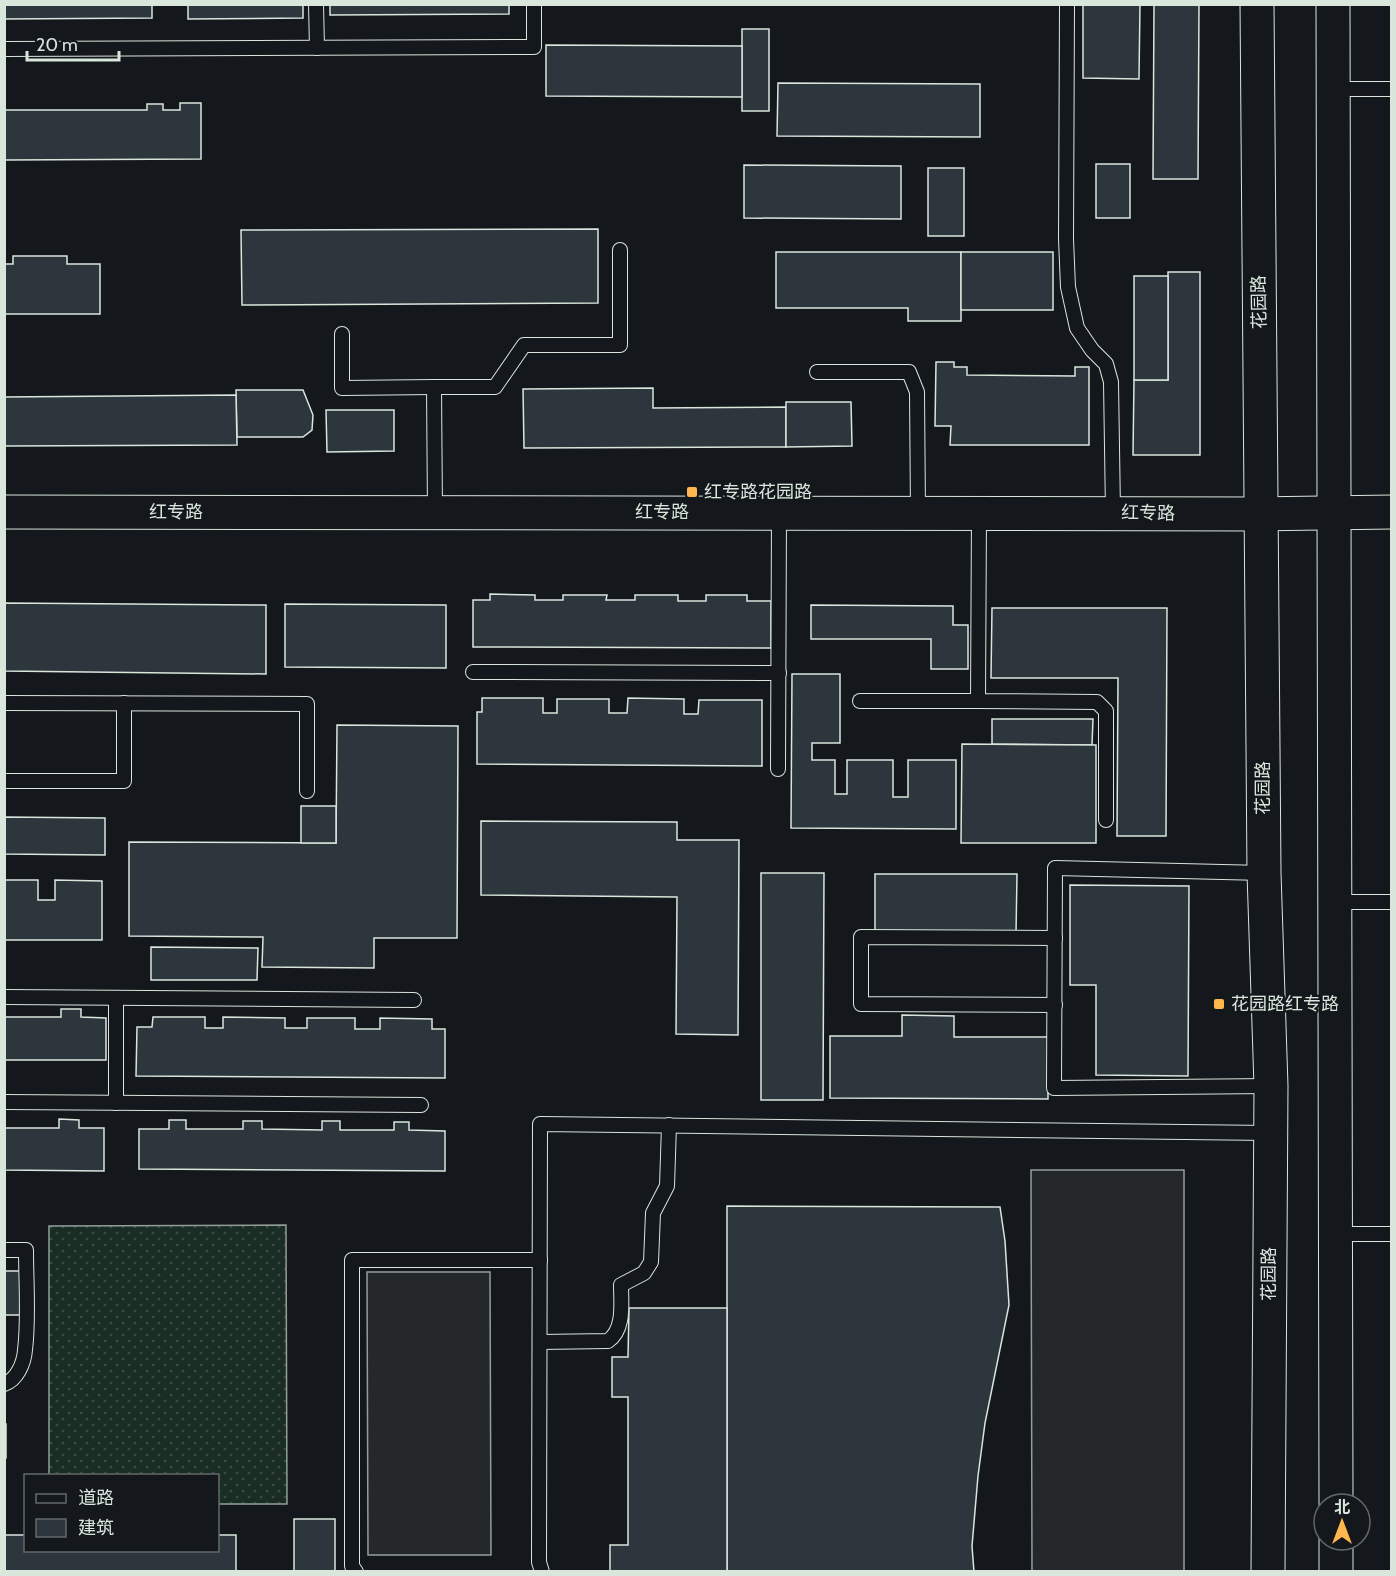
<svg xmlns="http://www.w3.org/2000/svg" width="1396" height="1576" viewBox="0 0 1396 1576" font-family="Cabin,'Noto Sans SC',sans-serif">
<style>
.grass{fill:url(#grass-dots);stroke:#939e99;stroke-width:1.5}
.parking{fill:#24282b;stroke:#939e99;stroke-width:1.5}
.building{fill:#2c363c;stroke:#d8e6dc;stroke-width:1.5}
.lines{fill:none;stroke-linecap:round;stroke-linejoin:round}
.service-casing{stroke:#d8e6dc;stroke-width:16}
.tertiary-casing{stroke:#d8e6dc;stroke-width:35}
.primary-casing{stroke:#d8e6dc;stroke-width:35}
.service{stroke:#14181c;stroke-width:14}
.tertiary{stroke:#14181c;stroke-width:33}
.primary{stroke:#14181c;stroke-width:33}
.poi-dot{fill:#ffb74d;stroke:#14181c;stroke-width:2}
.labels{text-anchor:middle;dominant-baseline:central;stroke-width:4.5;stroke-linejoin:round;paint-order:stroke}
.street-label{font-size:18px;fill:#d8e6dc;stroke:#14181c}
.poi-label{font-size:18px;fill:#d8e6dc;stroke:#14181c;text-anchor:start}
</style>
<defs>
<pattern id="grass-dots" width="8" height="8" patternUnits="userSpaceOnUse" patternTransform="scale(1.5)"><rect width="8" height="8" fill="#1a2d24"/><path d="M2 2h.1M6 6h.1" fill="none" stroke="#3b4b43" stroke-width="1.8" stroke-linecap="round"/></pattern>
</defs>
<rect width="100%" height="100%" fill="#14181c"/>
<path class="grass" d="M 286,1225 L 287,1504 L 218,1504 L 218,1476 L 49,1475 L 49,1226 Z"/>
<g class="parking">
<path d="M 1031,1170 L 1184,1170 L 1184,1571 L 1032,1571 Z"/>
<path d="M 367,1272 L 490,1272 L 491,1555 L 368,1555 Z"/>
</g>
<g class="building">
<path d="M 4,4 L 152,4 L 152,18 L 4,19 Z"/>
<path d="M 188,4 L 303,4 L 303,18 L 188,19 Z"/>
<path d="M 330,4 L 509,4 L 509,14 L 330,15 Z"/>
<path d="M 1083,4 L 1140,4 L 1139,79 L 1083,78 Z"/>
<path d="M 1154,4 L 1199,4 L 1198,179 L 1153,179 Z"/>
<rect x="742" y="29" width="27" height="82"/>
<path d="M 546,45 L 742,46 L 742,97 L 546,96 Z"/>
<path d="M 778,83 L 980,84 L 980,137 L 777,136 Z"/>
<path d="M 180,103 L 201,103 L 201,159 L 4,160 L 4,110 L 147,110 L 147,104 L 163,104 L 163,110 L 180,110 Z"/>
<rect x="1096" y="164" width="34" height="54"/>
<path d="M 744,165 L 901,166 L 901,219 L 744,218 Z"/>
<rect x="928" y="168" width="36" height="68"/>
<path d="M 598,229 L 598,303 L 242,305 L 241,230 Z"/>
<path d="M 776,252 L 961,252 L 961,321 L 908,321 L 908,308 L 776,308 Z"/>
<rect x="961" y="252" width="92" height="58"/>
<path d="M 13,256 L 67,256 L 67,264 L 100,264 L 100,314 L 4,314 L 4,264 L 13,264 Z"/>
<path d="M 1168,272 L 1200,272 L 1200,455 L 1133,455 L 1134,380 L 1168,380 Z"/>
<rect x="1134" y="276" width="34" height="104"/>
<path d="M 936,362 L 954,362 L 954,367 L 967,367 L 967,375 L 1075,376 L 1075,367 L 1089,367 L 1089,445 L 950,445 L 951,426 L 935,426 Z"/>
<path d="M 653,388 L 653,408 L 786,407 L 786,447 L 524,448 L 523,389 Z"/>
<path d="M 236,390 L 303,390 L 313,415 L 312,430 L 303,437 L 237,437 Z"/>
<path d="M 236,395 L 237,445 L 4,446 L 4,397 Z"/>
<path d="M 786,402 L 851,402 L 852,446 L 786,447 Z"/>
<path d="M 326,410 L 394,410 L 394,451 L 327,452 Z"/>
<path d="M 490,594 L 535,595 L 535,600 L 563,600 L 563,595 L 607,595 L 606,600 L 635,600 L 635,595 L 678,595 L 678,601 L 706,601 L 706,595 L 747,595 L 747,601 L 771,601 L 771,648 L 473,647 L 473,600 L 490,600 Z"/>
<path d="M 4,603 L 266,605 L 266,674 L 4,671 Z"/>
<path d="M 285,604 L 446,605 L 446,668 L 285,667 Z"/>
<path d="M 811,605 L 953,606 L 953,625 L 968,625 L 968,669 L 931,669 L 931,639 L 811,639 Z"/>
<path d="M 992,608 L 1167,608 L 1166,836 L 1117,836 L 1118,678 L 991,678 Z"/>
<path d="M 792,674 L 840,674 L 840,743 L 812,743 L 812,760 L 835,760 L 835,794 L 847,794 L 847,760 L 893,760 L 893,797 L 908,797 L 908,760 L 956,760 L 956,829 L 791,828 Z"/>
<path d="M 482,698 L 543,698 L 543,713 L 557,713 L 557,699 L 609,699 L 609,713 L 627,713 L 628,698 L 684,699 L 684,714 L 698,714 L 699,700 L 762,700 L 762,766 L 477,764 L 477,712 L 482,712 Z"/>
<path d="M 992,719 L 1093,719 L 1092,745 L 992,744 Z"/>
<path d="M 337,725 L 458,726 L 457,938 L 374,938 L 374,968 L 262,967 L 263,937 L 129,936 L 129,842 L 336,843 Z"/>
<path d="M 962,744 L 1096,745 L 1096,843 L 961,843 Z"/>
<rect x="301" y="806" width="35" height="37"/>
<path d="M 4,817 L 105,818 L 105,855 L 4,854 Z"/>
<path d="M 481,821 L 677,822 L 677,840 L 739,840 L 738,1035 L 676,1034 L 677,897 L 481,895 Z"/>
<path d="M 761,873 L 824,873 L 823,1100 L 761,1100 Z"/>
<path d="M 875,874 L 1017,874 L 1016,934 L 875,934 Z"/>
<path d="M 4,880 L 38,880 L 38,900 L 55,900 L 55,880 L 102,881 L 102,940 L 4,940 Z"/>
<path d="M 1070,885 L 1189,886 L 1188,1076 L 1096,1075 L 1096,985 L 1070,985 Z"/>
<path d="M 151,947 L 258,948 L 257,980 L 151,980 Z"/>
<path d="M 61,1009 L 81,1009 L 81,1017 L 106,1018 L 106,1060 L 4,1060 L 4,1017 L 61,1017 Z"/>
<path d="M 902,1015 L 954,1016 L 954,1037 L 1048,1037 L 1048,1099 L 830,1098 L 830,1036 L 902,1036 Z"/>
<path d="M 153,1017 L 205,1017 L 205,1028 L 223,1028 L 223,1017 L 285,1018 L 285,1028 L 307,1028 L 307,1018 L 355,1018 L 355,1029 L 380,1029 L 380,1018 L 432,1019 L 432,1029 L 445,1029 L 445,1078 L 136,1076 L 137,1027 L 152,1027 Z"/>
<path d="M 59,1119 L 79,1120 L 79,1128 L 104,1128 L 104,1171 L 4,1170 L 4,1128 L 59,1128 Z"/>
<path d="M 169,1120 L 186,1120 L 186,1129 L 243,1129 L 243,1121 L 262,1121 L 262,1129 L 322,1130 L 322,1121 L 340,1121 L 340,1130 L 394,1130 L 394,1122 L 409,1122 L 409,1130 L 445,1131 L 445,1171 L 139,1169 L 139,1129 L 169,1129 Z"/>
<path d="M 727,1206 L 1000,1207 L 1005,1241 L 1009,1305 L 985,1423 L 978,1476 L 972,1546 L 974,1572 L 727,1572 Z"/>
<rect x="4" y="1271" width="16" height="44"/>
<path d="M 629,1308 L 727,1308 L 727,1572 L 610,1572 L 610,1545 L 628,1545 L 628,1397 L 612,1397 L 612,1357 L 628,1357 Z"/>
<rect x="4" y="1424" width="2" height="34"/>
<rect x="294" y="1519" width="41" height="53"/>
<path d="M 4,1535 L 26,1535 L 26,1550 L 218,1550 L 218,1535 L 236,1535 L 236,1572 L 4,1572 Z"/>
</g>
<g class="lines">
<defs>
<g id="service">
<path d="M 316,4 L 317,48"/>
<path d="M 1067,4 L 1066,239 L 1068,287 L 1077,328 L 1092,350 L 1106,364 L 1111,382 L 1113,512"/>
<path d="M 4,49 L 534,47 L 534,4"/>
<path d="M 1333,89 L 1392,89"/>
<path d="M 342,334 L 342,388 L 434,387"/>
<path d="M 817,372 L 909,372 L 917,392 L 918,512"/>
<path d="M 435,512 L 434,387 L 495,387 L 524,345 L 620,345 L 620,250"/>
<path d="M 979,512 L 978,701 L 1097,702 L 1106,711 L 1106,820"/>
<path d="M 473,672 L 779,673"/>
<path d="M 860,701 L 978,701"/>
<path d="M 4,703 L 307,704 L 307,791"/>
<path d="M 778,769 L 779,512"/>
<path d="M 4,781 L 124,781 L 124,703"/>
<path d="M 1264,873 L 1055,868 L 1054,1088 L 1271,1086"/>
<path d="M 1335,902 L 1392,902"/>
<path d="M 1055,938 L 861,937 L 861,1004 L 1055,1005"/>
<path d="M 4,997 L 414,1000"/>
<path d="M 4,1102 L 421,1105"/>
<path d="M 116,1103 L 116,998"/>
<path d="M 1336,1234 L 1392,1234"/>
<path d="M 4,1250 L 26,1250 C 26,1283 29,1317 25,1350 C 24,1363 17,1380 4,1384"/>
<path d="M 540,1342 L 608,1341 C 625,1329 621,1303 621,1285 L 644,1273 L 651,1262 L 653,1213 L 667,1186 L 669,1125"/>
<path d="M 356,1572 L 352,1566 L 352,1260 L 540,1260"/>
<path d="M 542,1572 L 539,1562 L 540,1124 L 1269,1133"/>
</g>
<path id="tertiary" d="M 4,512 L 1261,514 L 1392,512"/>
<g id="primary">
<path d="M 1257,4 L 1264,873 L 1271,1086 L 1268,1572"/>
<path d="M 1333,4 L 1336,1504"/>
<path d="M 1336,1540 L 1336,1572"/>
</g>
</defs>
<use href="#service" class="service-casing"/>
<use href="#tertiary" class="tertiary-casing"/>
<use href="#primary" class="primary-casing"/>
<use href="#service" class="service"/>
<use href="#tertiary" class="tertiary"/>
<use href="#primary" class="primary"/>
</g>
<g class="poi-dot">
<rect x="686" y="486" width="12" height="12" rx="3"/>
<rect x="1213" y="998" width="12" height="12" rx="3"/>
</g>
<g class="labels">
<g class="street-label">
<text transform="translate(1259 302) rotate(-91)">花园路</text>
<text x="176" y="512">红专路</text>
<text x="662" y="512">红专路</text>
<text transform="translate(1148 513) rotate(1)">红专路</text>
<text transform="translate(1263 788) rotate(-90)">花园路</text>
<text transform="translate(1269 1274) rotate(-90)">花园路</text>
</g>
<g class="poi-label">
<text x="704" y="492">红专路花园路</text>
<text x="1231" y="1004">花园路红专路</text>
</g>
</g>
<rect width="1396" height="1576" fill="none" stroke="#d8e6dc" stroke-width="12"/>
<rect x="24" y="1474" width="195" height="78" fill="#14181c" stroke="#626a69" stroke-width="1.5"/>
<rect x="36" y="1494" width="30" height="9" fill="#14181c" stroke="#626a69" stroke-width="1.5"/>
<text x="78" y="1504" font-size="18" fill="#d8e6dc">道路</text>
<rect x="36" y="1519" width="30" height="18" fill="#2c363c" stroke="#626a69" stroke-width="1.5"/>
<text x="78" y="1534" font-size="18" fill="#d8e6dc">建筑</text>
<g transform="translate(1342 1522)"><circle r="28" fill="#14181c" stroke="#626a69" stroke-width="1.5"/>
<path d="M0-4.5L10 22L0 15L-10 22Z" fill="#ffb74d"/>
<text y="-9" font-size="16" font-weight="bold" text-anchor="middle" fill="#d8e6dc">北</text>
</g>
<path d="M27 51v9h92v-9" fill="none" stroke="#d8e6dc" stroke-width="3"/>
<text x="36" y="51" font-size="18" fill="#d8e6dc" stroke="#14181c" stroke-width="4.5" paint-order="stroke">20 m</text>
</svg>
